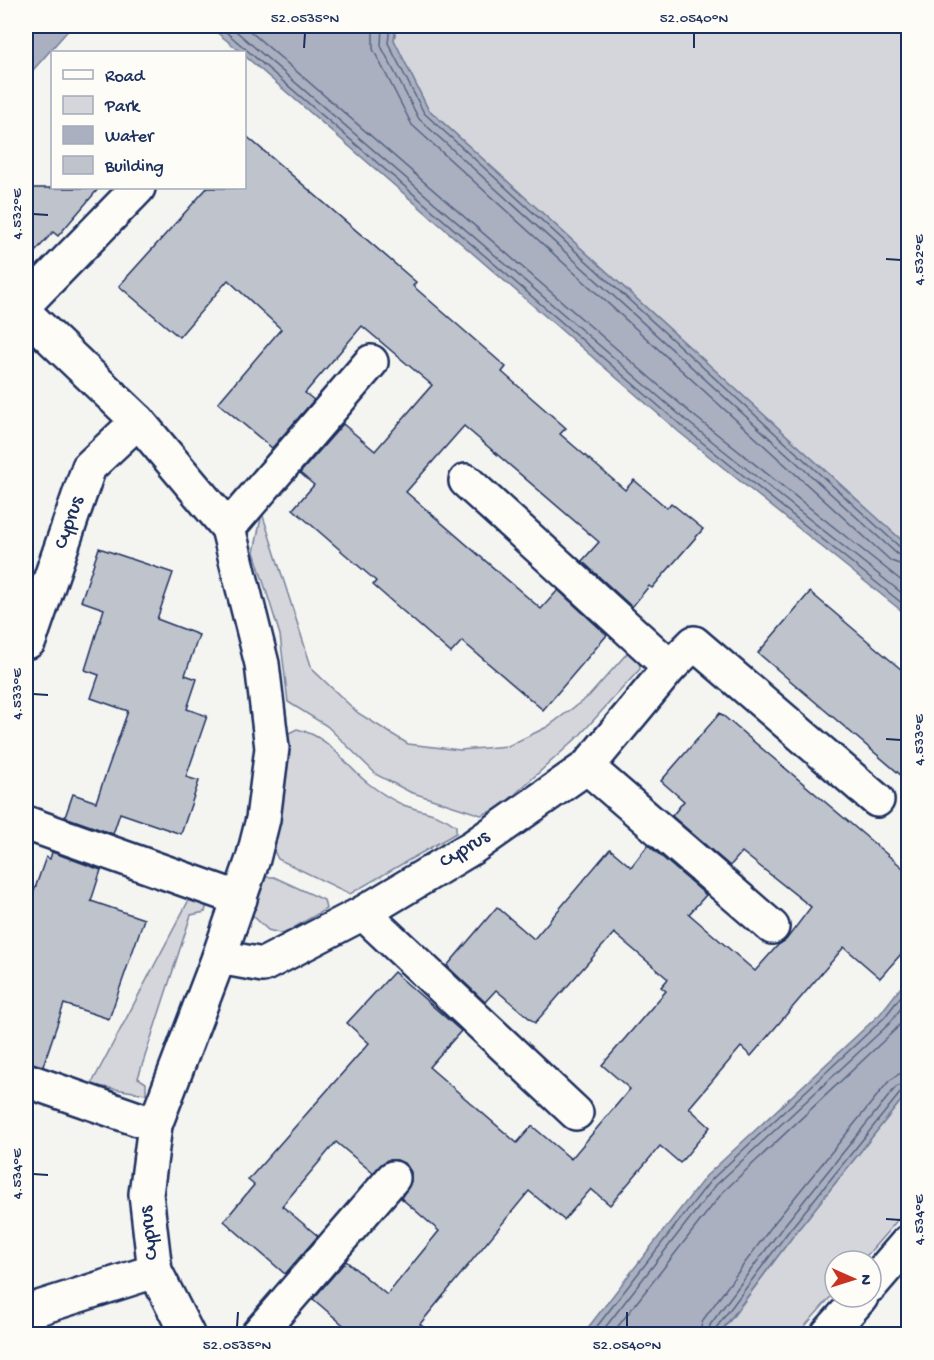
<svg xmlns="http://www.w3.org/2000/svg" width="934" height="1360" viewBox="0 0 934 1360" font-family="'Gochi Hand',sans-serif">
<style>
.green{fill:#d4d6db;stroke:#78829c;stroke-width:1.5}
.water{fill:#aab0bf;stroke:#717c98;stroke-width:1.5}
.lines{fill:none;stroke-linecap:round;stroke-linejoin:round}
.shore{stroke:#546385;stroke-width:1.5}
.building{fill:#bfc3cc;stroke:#1b2f5e;stroke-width:1.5}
.minor-casing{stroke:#1b2f5e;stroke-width:38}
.minor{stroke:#fdfcf7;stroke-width:33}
.ticks{fill:none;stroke:#1b2f5e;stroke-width:2}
.labels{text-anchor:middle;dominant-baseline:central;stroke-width:4.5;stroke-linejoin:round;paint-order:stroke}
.street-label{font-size:20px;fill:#1b2f5e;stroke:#fdfcf7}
.neatline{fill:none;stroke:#1b2f5e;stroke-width:2}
.ticks-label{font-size:15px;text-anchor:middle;fill:#1b2f5e}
</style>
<rect width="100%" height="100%" fill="#f4f4f1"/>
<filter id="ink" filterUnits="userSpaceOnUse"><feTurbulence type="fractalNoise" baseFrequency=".0167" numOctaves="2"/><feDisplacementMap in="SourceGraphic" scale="12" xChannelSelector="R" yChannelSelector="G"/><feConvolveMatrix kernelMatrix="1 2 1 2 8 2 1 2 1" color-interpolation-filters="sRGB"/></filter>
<g filter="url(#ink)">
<g class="green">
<path d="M 396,26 L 908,26 L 908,546 L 428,109 L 394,40 Z"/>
<path d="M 262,513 L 312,669 L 358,713 L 408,744 L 460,750 L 508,746 L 547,727 L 589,696 L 629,651 L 639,659 L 640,669 L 580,735 L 500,808 L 481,815 L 410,792 L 377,775 L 327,726 L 288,702 L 280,635 L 254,552 Z"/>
<path d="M 297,729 C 333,738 342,763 369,784 C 378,791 391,799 401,804 C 420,812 439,812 456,826 L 456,833 L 350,894 L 278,859 L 273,849 L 288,766 L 287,734 Z"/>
<path d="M 262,877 L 274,877 L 324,900 L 326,909 L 283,934 L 268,930 L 251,914 Z"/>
<path d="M 190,898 L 207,904 L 205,912 L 191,915 L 138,1078 L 146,1083 L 146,1094 L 91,1085 Z"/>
<path d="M 908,1092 L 908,1208 L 862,1261 L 835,1261 L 835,1292 L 798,1334 L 720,1334 L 793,1236 Z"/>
</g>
<g class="water">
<path d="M 26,26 L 72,26 L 26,78 Z"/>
<path d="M 209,26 L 396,26 L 394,40 L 428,109 L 908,546 L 908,616 L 679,432 L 245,56 L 244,52 L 241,52 Z"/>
<path d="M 908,978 L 908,1092 L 793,1236 L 719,1334 L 583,1334 L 706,1176 L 880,1014 Z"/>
</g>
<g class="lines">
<g class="shore">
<path d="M 219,26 L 683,427 L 908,608"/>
<path d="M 230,26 L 688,422 L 908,598"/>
<path d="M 244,26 L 693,415 L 908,586"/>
<path d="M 373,26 L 373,49 L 412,125 L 891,561 L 908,567"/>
<path d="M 382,26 L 381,46 L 419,119 L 897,554 L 908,558"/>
<path d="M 390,26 L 388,43 L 424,113 L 902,549 L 908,550"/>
<path d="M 591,1334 L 711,1180 L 884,1018 L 908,987"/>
<path d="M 600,1334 L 716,1185 L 889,1024 L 908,999"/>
<path d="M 612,1334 L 723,1192 L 895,1030 L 908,1014"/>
<path d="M 699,1334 L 703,1320 L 775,1222 L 889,1081 L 899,1074 L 908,1073"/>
<path d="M 708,1334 L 710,1325 L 782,1228 L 896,1087 L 908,1082"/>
<path d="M 715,1334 L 716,1328 L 788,1232 L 901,1092 L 908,1089"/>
</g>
</g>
<g class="building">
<path d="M 244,134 L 416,282 L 413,286 L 506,367 L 502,372 L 566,428 L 560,434 L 625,490 L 634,480 L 667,508 L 671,503 L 703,529 L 652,588 L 649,586 L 632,607 L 582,561 L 599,542 L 464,426 L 406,492 L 541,609 L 558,590 L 607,635 L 543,710 L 462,641 L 451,653 L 373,585 L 376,581 L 293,509 L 314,485 L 300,473 L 343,424 L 375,451 L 432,385 L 362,326 L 305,393 L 314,400 L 272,448 L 218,403 L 281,329 L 228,280 L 179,337 L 119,286 L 207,188 L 244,188 Z"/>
<path d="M 26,188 L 99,188 L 58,236 L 53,232 L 26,262 Z"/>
<path d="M 99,548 L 173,573 L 157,619 L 199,635 L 185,675 L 197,679 L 187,709 L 207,716 L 186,777 L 199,781 L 181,834 L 120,813 L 113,834 L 65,817 L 73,794 L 96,802 L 128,711 L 91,698 L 99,675 L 85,670 L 104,609 L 81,601 Z"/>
<path d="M 810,592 L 909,676 L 909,782 L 758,653 Z"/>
<path d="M 720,713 L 909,873 L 909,945 L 880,978 L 844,947 L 751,1056 L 741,1047 L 689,1108 L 710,1127 L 680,1163 L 660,1146 L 610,1205 L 591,1189 L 564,1220 L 529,1191 L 420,1324 L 432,1335 L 355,1335 L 313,1299 L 346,1261 L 387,1295 L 439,1231 L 401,1198 L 411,1181 L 411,1172 L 406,1164 L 397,1160 L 387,1160 L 373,1173 L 336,1142 L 282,1206 L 318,1236 L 285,1274 L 224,1221 L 254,1185 L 248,1180 L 369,1043 L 347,1023 L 394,972 L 461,1031 L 429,1067 L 517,1143 L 532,1126 L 571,1159 L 630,1089 L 602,1065 L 666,991 L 661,987 L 668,979 L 614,933 L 535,1023 L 496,990 L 485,1002 L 447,966 L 497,907 L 534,939 L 610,849 L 631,867 L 648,845 L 706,895 L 689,914 L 755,971 L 778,945 L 786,940 L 811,907 L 742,852 L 730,866 L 672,816 L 684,801 L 661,781 Z"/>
<path d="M 52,852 L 101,870 L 91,901 L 144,919 L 109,1019 L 64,1004 L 43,1066 L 26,1062 L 26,914 L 46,857 L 50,859 Z"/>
</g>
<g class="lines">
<defs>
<g id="minor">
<path d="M 26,303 L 138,188"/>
<path d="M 26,314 L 138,421 L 228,528 L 262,664 L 272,748 L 263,819 L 253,859 L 219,957"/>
<path d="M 466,481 L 670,667"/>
<path d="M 228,528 L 371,362"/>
<path d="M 29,641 L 89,467 L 138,421"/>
<path d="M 587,767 L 772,927"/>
<path d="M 26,823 L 240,899"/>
<path d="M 363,913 L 576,1113"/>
<path d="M 26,1080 L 155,1125"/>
<path d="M 871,1285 L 908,1242"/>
<path d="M 26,1312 L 155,1271"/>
<path d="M 187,1334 L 155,1271 L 146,1194 L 155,1125 L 219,957 L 263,965 L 363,913 L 473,847 L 587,767 L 670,667 L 694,643 L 877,800"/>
<path d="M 258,1334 L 393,1178"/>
<path d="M 828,1334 L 861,1297"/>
</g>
</defs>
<use href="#minor" class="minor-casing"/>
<use href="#minor" class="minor"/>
</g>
</g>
<path class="ticks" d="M 304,48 L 305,33M 694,48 L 694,33M 33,214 L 48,215M 886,259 L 901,260M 33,694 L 48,695M 886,739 L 901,740M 33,1174 L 48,1175M 886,1219 L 901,1220M 237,1327 L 238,1312M 627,1327 L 627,1312"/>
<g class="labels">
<g class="street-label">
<text transform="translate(70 523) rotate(-71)">Cyprus</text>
<text transform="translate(465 850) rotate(-32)">Cyprus</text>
<text transform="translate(150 1233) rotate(-97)">Cyprus</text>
</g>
</g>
<rect width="934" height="1360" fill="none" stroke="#fdfcf7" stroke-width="66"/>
<rect x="51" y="51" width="195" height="138" fill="#fdfcf7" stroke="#a3aaba" stroke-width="1.5"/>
<rect x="63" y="70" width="30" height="9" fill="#fdfcf7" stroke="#a3aaba" stroke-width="1.5"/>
<text x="105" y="81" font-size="18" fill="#1b2f5e">Road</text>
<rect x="63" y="96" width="30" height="18" fill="#d4d6db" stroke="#a3aaba" stroke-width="1.5"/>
<text x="105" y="111" font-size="18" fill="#1b2f5e">Park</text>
<rect x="63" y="126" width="30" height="18" fill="#aab0bf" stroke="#a3aaba" stroke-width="1.5"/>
<text x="105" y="141" font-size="18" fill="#1b2f5e">Water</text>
<rect x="63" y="156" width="30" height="18" fill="#bfc3cc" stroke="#a3aaba" stroke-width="1.5"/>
<text x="105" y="171" font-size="18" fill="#1b2f5e">Building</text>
<g transform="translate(853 1279) rotate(93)"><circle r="28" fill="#fdfcf7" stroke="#a3aaba" stroke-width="1.5"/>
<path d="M0-4.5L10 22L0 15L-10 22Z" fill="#c8321e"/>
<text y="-9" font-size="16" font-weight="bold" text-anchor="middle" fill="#1b2f5e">N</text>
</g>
<rect x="33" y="33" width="868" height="1294" class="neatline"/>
<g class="ticks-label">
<text x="305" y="22">52.0535°N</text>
<text x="694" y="22">52.0540°N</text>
<text transform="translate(16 214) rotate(-90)" y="5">4.532°E</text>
<text transform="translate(918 260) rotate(-90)" y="5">4.532°E</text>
<text transform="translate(16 694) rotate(-90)" y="5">4.533°E</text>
<text transform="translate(918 740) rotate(-90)" y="5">4.533°E</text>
<text transform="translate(16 1174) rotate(-90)" y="5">4.534°E</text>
<text transform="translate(918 1220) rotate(-90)" y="5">4.534°E</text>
<text x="237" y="1349">52.0535°N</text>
<text x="627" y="1349">52.0540°N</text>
</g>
</svg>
